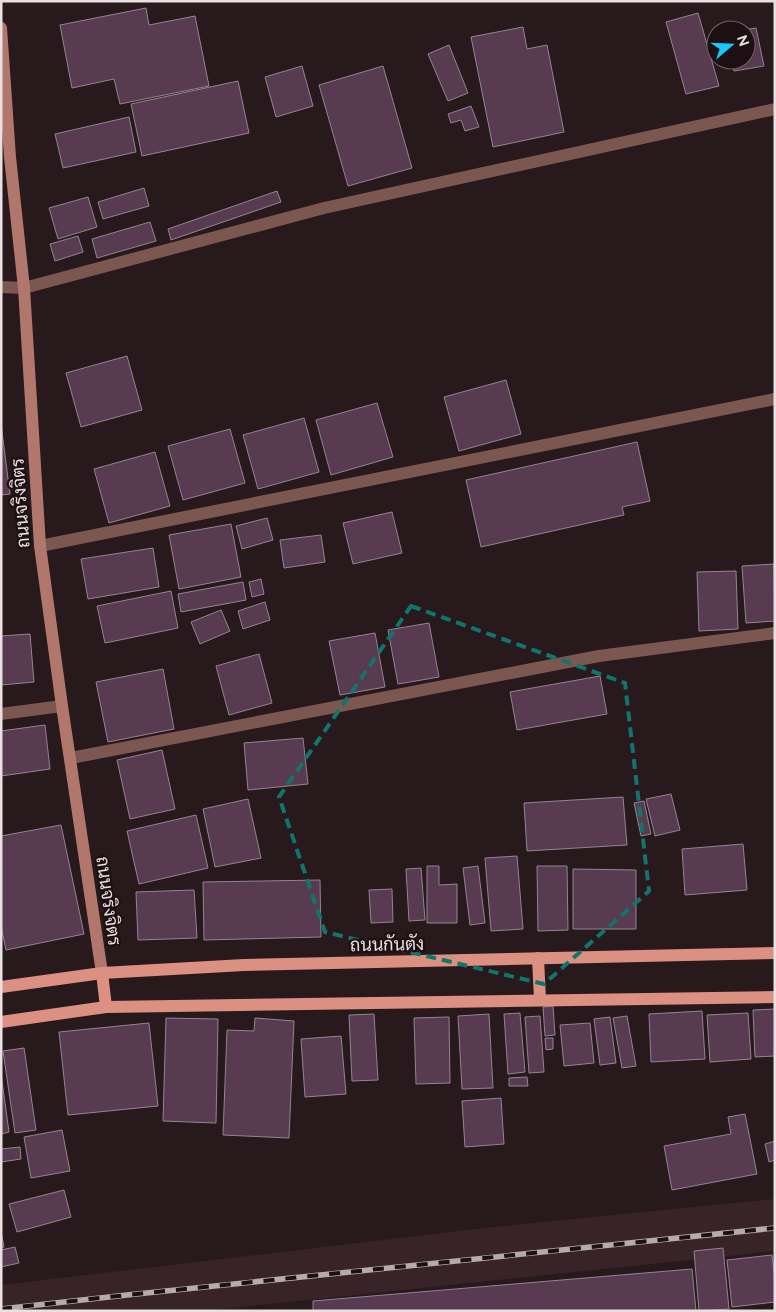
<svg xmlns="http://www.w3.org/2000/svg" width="776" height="1312" viewBox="0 0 776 1312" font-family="Raleway,Sarabun,sans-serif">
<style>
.built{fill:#372328}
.building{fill:#583b51;stroke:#938590}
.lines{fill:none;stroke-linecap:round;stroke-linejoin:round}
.lane{stroke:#7c5750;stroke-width:12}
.street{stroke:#7c5750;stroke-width:12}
.secondary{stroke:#b2776c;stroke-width:12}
.primary{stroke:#dc9082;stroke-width:12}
.rail-casing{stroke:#b5aaac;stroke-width:5.5}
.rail{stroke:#1d1013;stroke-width:4;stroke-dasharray:11;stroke-linecap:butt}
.marked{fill:none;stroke:#0f766e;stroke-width:4;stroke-dasharray:10 6;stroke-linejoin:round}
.labels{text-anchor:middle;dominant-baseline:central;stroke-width:4.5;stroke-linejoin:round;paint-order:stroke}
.street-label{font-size:18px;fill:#eae0e2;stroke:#1d1013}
</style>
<rect width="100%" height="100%" fill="#27191c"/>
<path class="built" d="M 775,1199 L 775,1251 L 204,1311 L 1,1311 L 1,1285 L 484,1228 Z"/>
<g class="building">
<path d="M 146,8 L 149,25 L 195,16 L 209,86 L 120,104 L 114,79 L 72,88 L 60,25 Z"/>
<path d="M 698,13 L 719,86 L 686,94 L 666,22 Z"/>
<path d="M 523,27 L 527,49 L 547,45 L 564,132 L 493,147 L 471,37 Z"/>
<path d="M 756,28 L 764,66 L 734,71 L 732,60 L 746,60 L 746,30 L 742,30 Z"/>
<path d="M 449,45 L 468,93 L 448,101 L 428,54 Z"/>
<path d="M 302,66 L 313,106 L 276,117 L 265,77 Z"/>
<path d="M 383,66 L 412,168 L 348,186 L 319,85 Z"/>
<path d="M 238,81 L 249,133 L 142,156 L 131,104 Z"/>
<path d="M 471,106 L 479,127 L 465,131 L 461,120 L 451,123 L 448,114 Z"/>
<path d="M 129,117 L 136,152 L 63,168 L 55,134 Z"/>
<path d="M 144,188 L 149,206 L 103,219 L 98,202 Z"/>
<path d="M 277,191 L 281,202 L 171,240 L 168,229 Z"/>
<path d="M 88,197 L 97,227 L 58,239 L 49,208 Z"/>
<path d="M 150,222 L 156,241 L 97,258 L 92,239 Z"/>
<path d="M 78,236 L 83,252 L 55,261 L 50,244 Z"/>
<path d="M 127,356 L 142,410 L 81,427 L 66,373 Z"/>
<path d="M 506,380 L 521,434 L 459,451 L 444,397 Z"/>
<path d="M 377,403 L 393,457 L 331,475 L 316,420 Z"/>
<path d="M 304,418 L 319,472 L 258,489 L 243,435 Z"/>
<path d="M 1,424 L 10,494 L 1,495 Z"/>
<path d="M 230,429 L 245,483 L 183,500 L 168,446 Z"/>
<path d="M 637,442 L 650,501 L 622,507 L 624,515 L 481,547 L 466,480 Z"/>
<path d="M 155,452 L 170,506 L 109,523 L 94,469 Z"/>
<path d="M 392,512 L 402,553 L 353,564 L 343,523 Z"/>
<path d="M 267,518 L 273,540 L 242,549 L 236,526 Z"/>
<path d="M 231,524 L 241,577 L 179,589 L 169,535 Z"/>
<path d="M 321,535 L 325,562 L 284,568 L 280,540 Z"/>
<path d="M 153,548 L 159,587 L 88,599 L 81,559 Z"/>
<path d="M 774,564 L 775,621 L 746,623 L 742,566 Z"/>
<path d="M 736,571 L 738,629 L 699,631 L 697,572 Z"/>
<path d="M 261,579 L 264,594 L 252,597 L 249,582 Z"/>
<path d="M 243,582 L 246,600 L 181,612 L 178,594 Z"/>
<path d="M 171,591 L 178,628 L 105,643 L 97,606 Z"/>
<path d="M 265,602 L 270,620 L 243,629 L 238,611 Z"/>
<path d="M 221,610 L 230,631 L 200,644 L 191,622 Z"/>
<path d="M 429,623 L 439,677 L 398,684 L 388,630 Z"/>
<path d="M 375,633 L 385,687 L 340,695 L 329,641 Z"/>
<path d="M 30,634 L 34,682 L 1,685 L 1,636 Z"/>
<path d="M 259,654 L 272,703 L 229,715 L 216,666 Z"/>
<path d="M 163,669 L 174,729 L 108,742 L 96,682 Z"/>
<path d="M 600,676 L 607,714 L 517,730 L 510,692 Z"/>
<path d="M 45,725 L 50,769 L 1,776 L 1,731 Z"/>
<path d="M 303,738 L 308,784 L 248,790 L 244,743 Z"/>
<path d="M 162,750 L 175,809 L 130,819 L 117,760 Z"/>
<path d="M 671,794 L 680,830 L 655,836 L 646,799 Z"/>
<path d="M 623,797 L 627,845 L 527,851 L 524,803 Z"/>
<path d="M 248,799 L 261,858 L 215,867 L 203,809 Z"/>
<path d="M 644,801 L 651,834 L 641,836 L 634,803 Z"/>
<path d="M 196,815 L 208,868 L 139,884 L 127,831 Z"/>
<path d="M 61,825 L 84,934 L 6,950 L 1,926 L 1,836 Z"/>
<path d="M 743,844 L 747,890 L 685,895 L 682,849 Z"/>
<path d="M 517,856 L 523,929 L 491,931 L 485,858 Z"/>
<path d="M 427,866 L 439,866 L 439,885 L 457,884 L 457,923 L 427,923 Z"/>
<path d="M 478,866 L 485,923 L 470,925 L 463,868 Z"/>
<path d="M 537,866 L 567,866 L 568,930 L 538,931 Z"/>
<path d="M 421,868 L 425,920 L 409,921 L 406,869 Z"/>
<path d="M 573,869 L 636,870 L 636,929 L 573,929 Z"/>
<path d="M 320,880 L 321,937 L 204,940 L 203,882 Z"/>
<path d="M 392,889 L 393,922 L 371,923 L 369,890 Z"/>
<path d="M 194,890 L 197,938 L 138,940 L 136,892 Z"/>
<path d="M 553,1006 L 555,1035 L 545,1036 L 543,1007 Z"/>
<path d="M 775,1009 L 775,1056 L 755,1057 L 753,1010 Z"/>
<path d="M 702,1011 L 705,1059 L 651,1062 L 649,1014 Z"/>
<path d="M 520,1013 L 525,1072 L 508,1074 L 504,1014 Z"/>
<path d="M 748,1013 L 751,1059 L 710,1062 L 707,1015 Z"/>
<path d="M 374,1014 L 378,1080 L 352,1081 L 349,1015 Z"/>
<path d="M 489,1014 L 493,1088 L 462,1089 L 458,1016 Z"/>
<path d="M 540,1016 L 544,1072 L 529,1073 L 525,1017 Z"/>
<path d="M 627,1016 L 636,1066 L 622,1068 L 613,1018 Z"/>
<path d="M 449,1017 L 450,1083 L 416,1084 L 414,1018 Z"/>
<path d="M 610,1017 L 616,1063 L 600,1065 L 594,1019 Z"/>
<path d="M 166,1018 L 218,1019 L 216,1123 L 163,1121 Z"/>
<path d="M 255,1018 L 294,1021 L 289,1138 L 223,1135 L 227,1030 L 254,1031 Z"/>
<path d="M 149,1023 L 158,1106 L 68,1115 L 59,1032 Z"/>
<path d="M 590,1023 L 594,1063 L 564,1066 L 560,1025 Z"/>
<path d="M 341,1036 L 346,1094 L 305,1097 L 301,1039 Z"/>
<path d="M 545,1038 L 553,1038 L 553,1049 L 546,1050 Z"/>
<path d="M 24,1048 L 36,1130 L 15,1133 L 3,1051 Z"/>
<path d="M 1,1074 L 9,1132 L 1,1134 Z"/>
<path d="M 527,1077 L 528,1086 L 509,1086 L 509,1078 Z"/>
<path d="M 501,1098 L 504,1144 L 465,1147 L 462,1101 Z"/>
<path d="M 745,1114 L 757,1174 L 672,1190 L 664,1146 L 731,1134 L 728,1117 Z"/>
<path d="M 62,1130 L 70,1171 L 31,1178 L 24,1137 Z"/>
<path d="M 775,1141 L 775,1160 L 769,1162 L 765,1144 Z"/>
<path d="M 20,1147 L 21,1159 L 1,1162 L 1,1149 Z"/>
<path d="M 64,1190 L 71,1217 L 17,1232 L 9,1204 Z"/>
<path d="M 1,1232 L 4,1247 L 1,1248 Z"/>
<path d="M 15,1247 L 19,1263 L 1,1267 L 1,1250 Z"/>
<path d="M 723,1248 L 729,1309 L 699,1311 L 694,1251 Z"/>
<path d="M 772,1255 L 775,1280 L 775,1302 L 732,1307 L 727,1260 Z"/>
<path d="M 692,1269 L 696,1311 L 313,1311 L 313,1301 Z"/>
</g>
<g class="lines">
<path class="lane" d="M 1,714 L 62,706"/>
<g class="street">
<path d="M 1,287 L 24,288 L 324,208 L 775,109"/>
<path d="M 40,546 L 775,399"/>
<path d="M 71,758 L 599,656 L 775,633"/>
</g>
<path class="secondary" d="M 1,28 L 10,157 L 24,288 L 40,546 L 62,706 L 102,973"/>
<g class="primary">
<path d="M 538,958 L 540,1000"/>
<path d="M 102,973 L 106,1007"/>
<path d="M 1,987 L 102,973 L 244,965 L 775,953"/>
<path d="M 1,1022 L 106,1007 L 775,997"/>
</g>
<defs>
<path id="rail" d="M 1,1309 L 127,1295 L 775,1228"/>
</defs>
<use href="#rail" class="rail-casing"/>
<use href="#rail" class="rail"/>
</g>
<path class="marked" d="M 411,606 L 625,683 L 649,891 L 544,984 L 325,932 L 279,797 Z"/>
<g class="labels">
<g class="street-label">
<text transform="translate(20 503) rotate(-94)">ถนนจริงจิตร</text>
<text transform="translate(109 901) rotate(82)">ถนนจริงจิตร</text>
<text transform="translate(387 944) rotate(-1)">ถนนกันตัง</text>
</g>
</g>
<rect width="776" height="1312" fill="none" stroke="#eae0e2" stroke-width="5"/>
<g transform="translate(731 45) rotate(71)"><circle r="24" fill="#1d1013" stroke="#6f6366"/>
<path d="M0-4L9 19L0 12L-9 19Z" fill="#14cafb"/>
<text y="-8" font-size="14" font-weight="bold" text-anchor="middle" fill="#eae0e2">N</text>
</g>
</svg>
